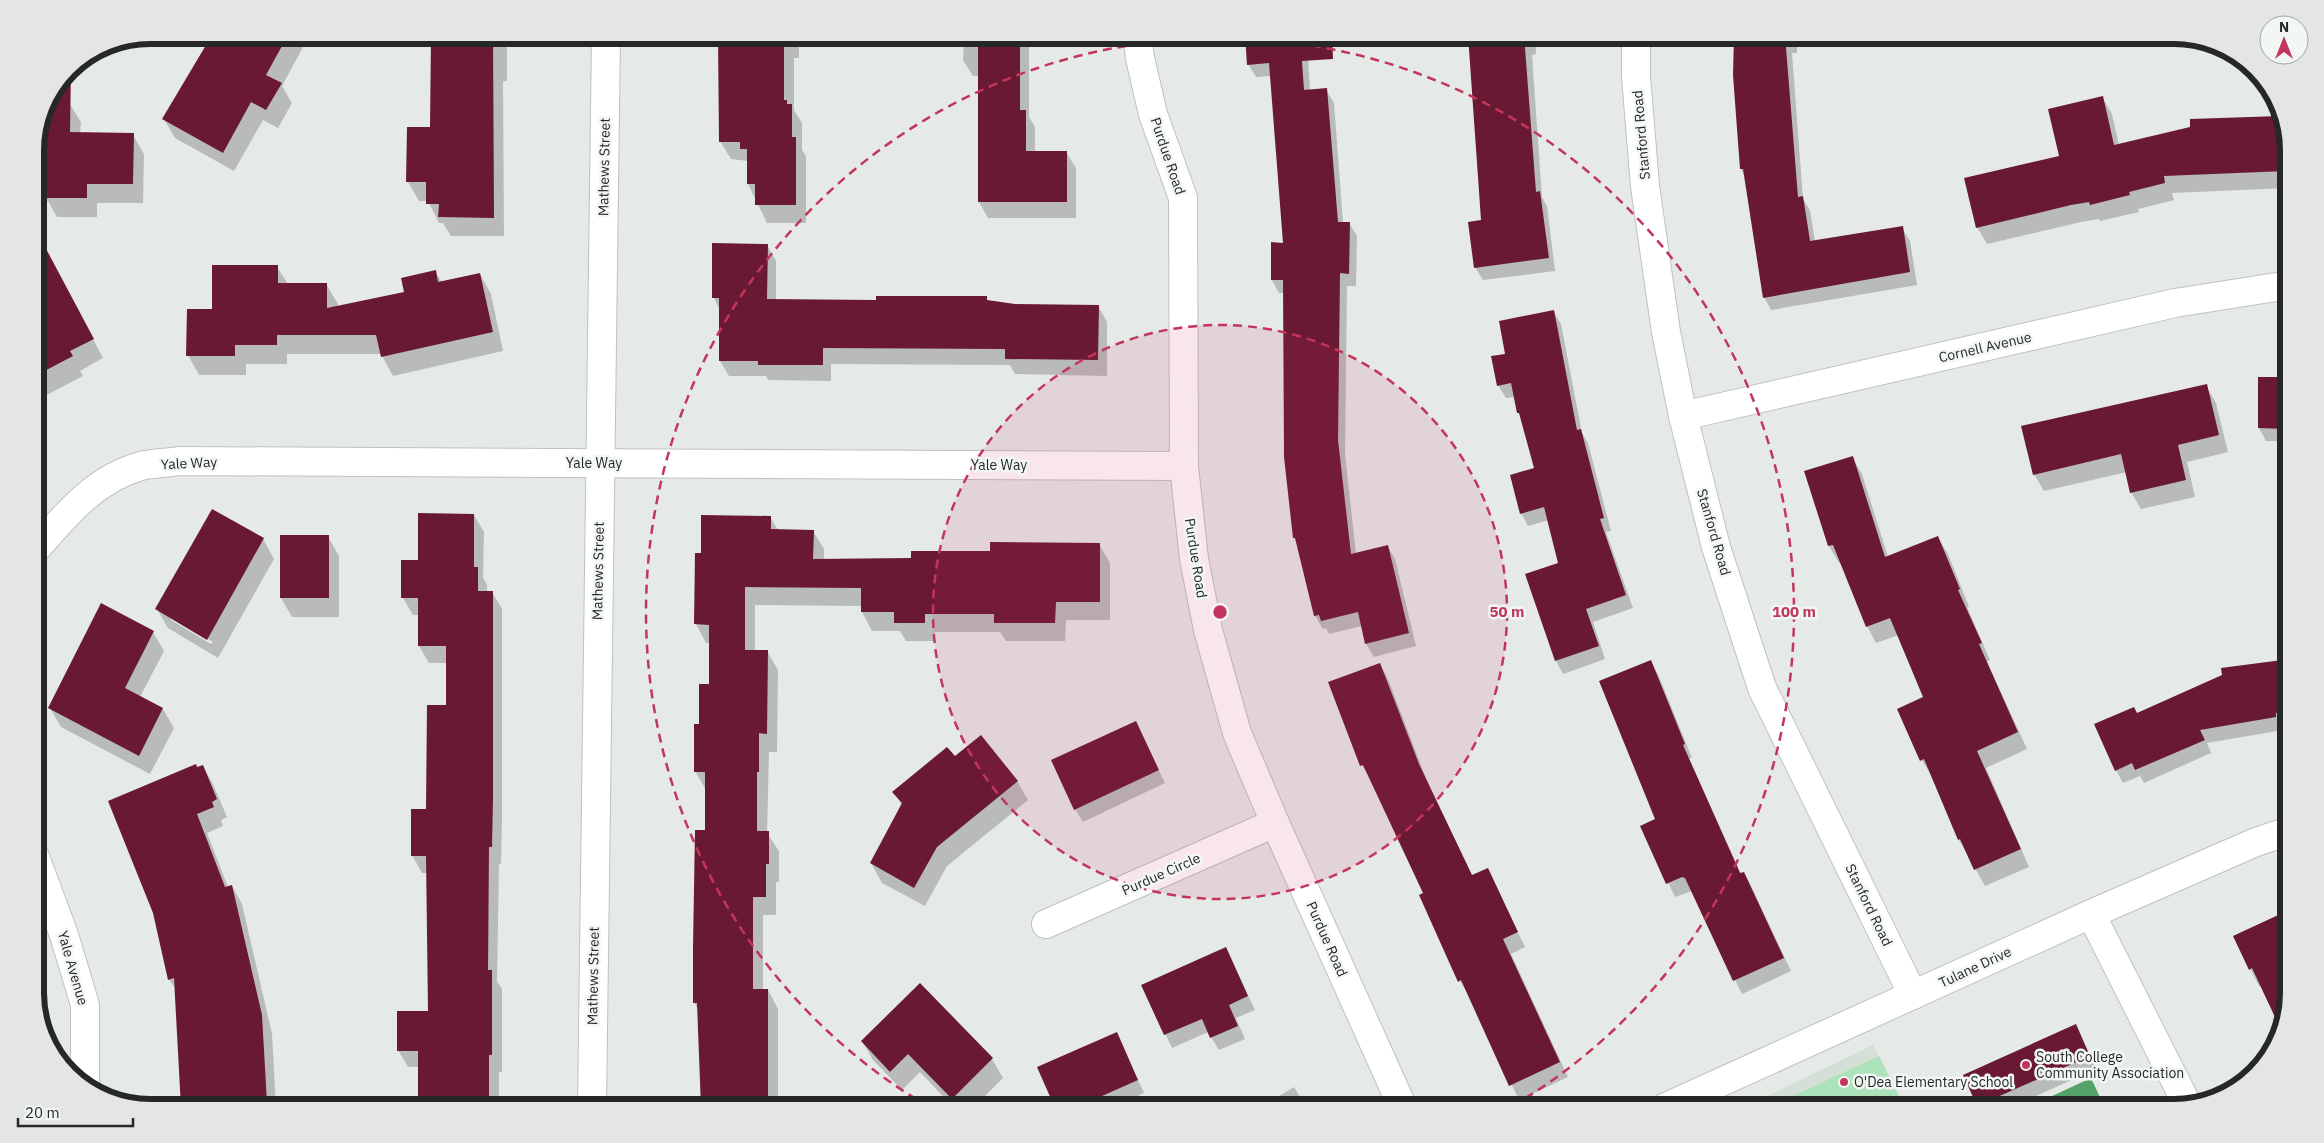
<svg xmlns="http://www.w3.org/2000/svg" width="2324" height="1143" viewBox="0 0 2324 1143" font-family="'IBM Plex Sans',sans-serif">
<style>
.built{fill:#d4dfd6}
.green{fill:#ade3ba}
.water{fill:#54a26a}
.shadow{fill:#0003;fill-rule:evenodd}
.building{fill:#691931}
.lines{fill:none;stroke-linecap:round;stroke-linejoin:round}
.minor-casing{stroke:#bec2bf;stroke-width:30}
.minor{stroke:#fff;stroke-width:28}
.ring{fill:none;stroke:#c33560;stroke-width:2.5;stroke-dasharray:9 6}
.poi-dot{fill:#c33560;stroke:#f3f7f4;stroke-width:2}
.labels{text-anchor:middle;dominant-baseline:central;stroke-width:5;stroke-linejoin:round;paint-order:stroke}
.street-label{font-size:14px;fill:#262827;stroke:#f3f7f4}
.poi-label{font-size:14px;fill:#262827;stroke:#f3f7f4;text-anchor:start}
.rim{fill:none;stroke:#262827;stroke-width:6}
.centre{fill:#c33560;stroke:#f3f7f4;stroke-width:2.5}
.ring-label{font-size:15px;text-anchor:middle;font-weight:bold;fill:#c33560;stroke:#f3f7f4;stroke-width:5;stroke-linejoin:round;paint-order:stroke}
</style>
<rect width="100%" height="100%" fill="#e6eae6"/>
<path class="built" d="M 1873,1045 L 1905,1108 L 1742,1108 Z"/>
<path class="green" d="M 1879,1056 L 1905,1108 L 1767,1108 Z"/>
<path class="water" d="M 2091,1078 L 2105,1108 L 2039,1108 L 2037,1103 Z"/>
<g class="shadow">
<path d="M 213,35 L 309,36 L 282,86 L 292,103 L 278,128 L 263,120 L 234,171 L 175,138 L 164,119 Z"/>
<path d="M 432,35 L 507,35 L 507,81 L 503,81 L 504,236 L 451,236 L 443,223 L 439,223 L 428,201 L 419,201 L 408,182 L 432,129 Z"/>
<path d="M 720,35 L 799,35 L 799,58 L 794,58 L 794,110 L 802,123 L 802,150 L 806,156 L 806,223 L 767,223 L 748,184 L 748,161 L 731,159 L 720,141 Z"/>
<path d="M 964,35 L 1029,35 L 1029,117 L 1035,127 L 1035,152 L 1066,152 L 1076,168 L 1076,218 L 988,218 L 979,202 L 980,76 L 973,76 L 963,60 Z"/>
<path d="M 1246,35 L 1320,35 L 1307,40 L 1310,91 L 1326,90 L 1334,103 L 1343,223 L 1349,223 L 1357,236 L 1356,286 L 1347,286 L 1345,454 L 1356,554 L 1387,546 L 1395,559 L 1416,646 L 1374,657 L 1366,644 L 1362,626 L 1329,634 L 1326,628 L 1323,629 L 1315,616 L 1298,545 L 1294,537 L 1284,293 L 1279,293 L 1272,280 L 1285,244 L 1271,76 L 1256,77 L 1248,64 Z"/>
<path d="M 1469,35 L 1536,35 L 1536,54 L 1532,55 L 1542,197 L 1547,206 L 1555,271 L 1483,280 L 1475,267 L 1483,221 Z"/>
<path d="M 1734,35 L 1797,35 L 1797,53 L 1792,53 L 1803,199 L 1810,210 L 1815,242 L 1902,228 L 1910,241 L 1917,285 L 1771,310 L 1764,297 L 1745,176 L 1741,169 L 1734,75 Z"/>
<path d="M 2102,97 L 2112,114 L 2119,145 L 2280,117 L 2289,142 L 2289,188 L 2172,193 L 2174,200 L 2138,209 L 2139,212 L 2100,221 L 2099,219 L 2081,222 L 1987,244 L 1977,227 L 2061,157 Z"/>
<path d="M 46,102 L 69,103 L 81,122 L 80,134 L 133,135 L 144,154 L 143,203 L 97,203 L 97,217 L 57,217 L 48,201 L 35,200 L 35,142 Z"/>
<path d="M 714,244 L 767,245 L 776,261 L 776,300 L 877,302 L 986,297 L 989,302 L 1015,305 L 1098,306 L 1107,322 L 1107,376 L 1015,374 L 1010,365 L 831,364 L 831,381 L 768,380 L 766,376 L 729,376 L 720,361 L 720,310 L 714,298 Z"/>
<path d="M 35,265 L 60,276 L 103,358 L 80,371 L 83,376 L 35,401 Z"/>
<path d="M 277,267 L 288,284 L 326,284 L 338,304 L 337,307 L 405,293 L 435,272 L 442,282 L 480,274 L 491,294 L 503,351 L 393,376 L 381,354 L 287,354 L 287,364 L 246,364 L 246,375 L 199,375 L 188,355 L 213,310 Z"/>
<path d="M 1553,311 L 1561,324 L 1582,433 L 1588,443 L 1611,531 L 1606,532 L 1633,608 L 1593,622 L 1605,659 L 1563,674 L 1556,661 L 1526,575 L 1560,564 L 1549,520 L 1528,526 L 1521,513 L 1535,469 L 1515,397 L 1506,398 L 1498,385 L 1507,355 Z"/>
<path d="M 2289,378 L 2289,441 L 2266,441 L 2259,428 Z"/>
<path d="M 2206,386 L 2216,403 L 2228,452 L 2187,462 L 2195,497 L 2141,509 L 2131,492 L 2127,472 L 2044,491 L 2034,474 Z"/>
<path d="M 1852,457 L 1862,474 L 1888,557 L 1938,538 L 1948,554 L 1969,607 L 1967,607 L 1990,660 L 1987,662 L 2027,749 L 1986,768 L 2029,867 L 1985,886 L 1959,840 L 1932,777 L 1922,760 L 1899,709 L 1924,698 L 1899,635 L 1876,643 L 1867,626 L 1841,562 L 1839,563 L 1829,546 Z"/>
<path d="M 213,510 L 263,539 L 274,559 L 218,658 L 168,628 L 157,609 ZM 171,617 L 213,642 L 211,644 L 171,620 Z"/>
<path d="M 474,515 L 484,532 L 483,578 L 487,585 L 487,592 L 492,592 L 502,609 L 502,817 L 501,864 L 499,864 L 497,981 L 502,989 L 502,1072 L 499,1072 L 499,1108 L 419,1108 L 419,1067 L 408,1067 L 398,1050 L 429,1012 L 428,873 L 422,873 L 412,855 L 428,810 L 447,707 L 447,663 L 429,663 L 419,646 L 419,615 L 413,615 L 403,598 L 403,561 L 419,561 Z"/>
<path d="M 770,517 L 778,530 L 813,531 L 824,549 L 824,560 L 912,559 L 1099,544 L 1110,563 L 1110,620 L 1066,620 L 1065,641 L 1006,641 L 1000,632 L 935,632 L 935,641 L 906,641 L 900,631 L 872,631 L 862,612 L 862,606 L 755,605 L 755,651 L 767,651 L 778,670 L 777,752 L 769,752 L 767,833 L 779,851 L 779,882 L 776,882 L 776,915 L 763,915 L 763,990 L 768,990 L 778,1009 L 778,1095 L 784,1108 L 702,1108 L 698,1009 L 694,1002 L 706,831 L 706,790 L 695,771 L 700,725 L 711,685 L 711,643 L 706,643 L 696,624 L 696,554 L 702,554 Z"/>
<path d="M 281,537 L 328,537 L 339,556 L 339,617 L 292,617 L 281,598 Z"/>
<path d="M 153,632 L 164,651 L 140,697 L 163,709 L 174,728 L 150,774 L 61,727 L 50,708 Z"/>
<path d="M 2289,659 L 2289,725 L 2282,726 L 2283,730 L 2207,743 L 2211,753 L 2144,783 L 2140,776 L 2123,783 L 2116,770 L 2137,714 Z"/>
<path d="M 1650,661 L 1658,674 L 1692,758 L 1689,758 L 1741,874 L 1744,873 L 1751,886 L 1791,971 L 1742,994 L 1692,891 L 1675,897 L 1642,827 L 1657,820 Z"/>
<path d="M 1380,664 L 1388,679 L 1427,781 L 1472,876 L 1487,869 L 1525,947 L 1511,954 L 1568,1077 L 1519,1100 L 1469,995 L 1460,981 L 1420,896 L 1425,894 L 1371,780 L 1362,765 Z"/>
<path d="M 1135,722 L 1165,783 L 1083,822 L 1075,809 Z"/>
<path d="M 955,758 L 1017,781 L 1028,800 L 947,866 L 925,906 L 882,883 L 871,863 L 902,806 L 894,792 Z"/>
<path d="M 203,766 L 213,784 L 227,817 L 221,820 L 223,826 L 207,833 L 228,887 L 232,886 L 242,904 L 272,1034 L 276,1108 L 182,1108 L 176,990 L 169,979 L 197,769 Z"/>
<path d="M 2234,937 L 2289,994 L 2259,986 Z"/>
<path d="M 1226,948 L 1255,1010 L 1236,1018 L 1245,1039 L 1219,1050 L 1208,1032 L 1172,1048 L 1143,986 Z"/>
<path d="M 920,985 L 992,1059 L 1003,1078 L 973,1108 L 954,1108 L 920,1072 L 902,1090 L 873,1060 L 862,1041 Z"/>
<path d="M 2075,1025 L 2096,1069 L 2009,1108 L 1980,1108 L 1965,1075 Z"/>
<path d="M 1116,1034 L 1144,1093 L 1111,1108 L 1056,1108 Z"/>
<path d="M 1294,1087 L 1303,1102 L 1307,1101 L 1311,1108 L 1259,1108 Z"/>
</g>
<g class="building">
<path d="M 212,35 L 288,35 L 266,75 L 282,83 L 266,110 L 251,102 L 223,153 L 162,119 Z"/>
<path d="M 431,35 L 493,35 L 494,218 L 438,217 L 439,204 L 426,204 L 426,182 L 406,182 L 407,127 L 430,127 Z"/>
<path d="M 718,35 L 784,35 L 784,100 L 787,100 L 787,104 L 792,104 L 792,137 L 796,137 L 796,205 L 755,205 L 755,184 L 747,184 L 747,149 L 740,149 L 740,142 L 719,142 Z"/>
<path d="M 978,35 L 1020,35 L 1020,110 L 1026,110 L 1026,151 L 1067,151 L 1067,202 L 978,202 Z"/>
<path d="M 1245,35 L 1332,35 L 1333,59 L 1302,61 L 1304,90 L 1327,88 L 1338,222 L 1350,222 L 1349,274 L 1340,273 L 1338,440 L 1351,554 L 1388,545 L 1409,633 L 1365,644 L 1358,612 L 1321,621 L 1319,615 L 1314,616 L 1295,538 L 1293,538 L 1284,457 L 1283,280 L 1271,280 L 1271,242 L 1283,243 L 1269,63 L 1247,65 Z"/>
<path d="M 1468,35 L 1524,35 L 1536,192 L 1540,191 L 1549,258 L 1474,268 L 1468,222 L 1481,220 Z"/>
<path d="M 1734,35 L 1785,35 L 1798,197 L 1803,196 L 1810,241 L 1903,226 L 1910,272 L 1763,298 L 1743,169 L 1740,169 L 1733,75 Z"/>
<path d="M 71,67 L 70,132 L 134,133 L 133,184 L 87,184 L 87,198 L 44,198 L 44,182 L 35,182 L 35,142 L 44,105 Z"/>
<path d="M 2103,96 L 2114,145 L 2190,127 L 2190,119 L 2280,116 L 2284,128 L 2286,171 L 2164,176 L 2165,183 L 2129,192 L 2130,195 L 2090,205 L 2089,202 L 2071,205 L 1976,228 L 1964,178 L 2059,156 L 2048,109 Z"/>
<path d="M 35,228 L 94,339 L 70,351 L 73,356 L 35,376 Z"/>
<path d="M 712,243 L 768,244 L 767,299 L 876,300 L 876,296 L 987,296 L 987,300 L 1015,304 L 1099,305 L 1098,360 L 1005,359 L 1005,349 L 823,348 L 823,365 L 758,365 L 758,361 L 719,361 L 719,298 L 712,298 Z"/>
<path d="M 212,265 L 278,265 L 278,283 L 327,283 L 327,308 L 404,292 L 401,278 L 436,270 L 438,282 L 480,273 L 493,332 L 381,357 L 376,335 L 277,335 L 277,345 L 235,345 L 235,356 L 186,356 L 187,309 L 212,309 Z"/>
<path d="M 1554,310 L 1577,430 L 1581,429 L 1604,518 L 1600,519 L 1626,595 L 1586,609 L 1599,646 L 1555,661 L 1525,574 L 1558,563 L 1544,507 L 1520,514 L 1510,475 L 1534,468 L 1519,413 L 1517,413 L 1511,383 L 1497,386 L 1491,356 L 1505,354 L 1499,321 Z"/>
<path d="M 2258,377 L 2289,377 L 2289,429 L 2258,428 Z"/>
<path d="M 2207,384 L 2219,435 L 2178,445 L 2186,480 L 2130,493 L 2121,454 L 2033,475 L 2021,426 Z"/>
<path d="M 1853,456 L 1885,557 L 1938,536 L 1960,589 L 1958,590 L 1982,643 L 1979,644 L 2018,732 L 1977,751 L 2021,849 L 1974,870 L 1960,839 L 1958,840 L 1924,759 L 1920,761 L 1897,709 L 1923,697 L 1890,618 L 1866,627 L 1833,545 L 1828,546 L 1804,471 Z"/>
<path d="M 212,509 L 264,538 L 207,640 L 155,609 Z"/>
<path d="M 418,513 L 474,514 L 474,567 L 478,567 L 478,591 L 493,591 L 493,799 L 492,847 L 489,847 L 488,970 L 492,970 L 492,1055 L 489,1055 L 489,1103 L 474,1103 L 474,1108 L 418,1108 L 418,1051 L 397,1051 L 397,1011 L 428,1011 L 426,856 L 411,856 L 411,809 L 426,809 L 427,705 L 446,705 L 446,646 L 418,646 L 418,598 L 401,598 L 401,560 L 418,560 Z"/>
<path d="M 701,515 L 771,516 L 771,529 L 814,530 L 813,559 L 911,558 L 911,551 L 990,551 L 990,542 L 1100,543 L 1100,602 L 1056,602 L 1055,623 L 994,623 L 994,614 L 925,614 L 925,623 L 894,623 L 894,612 L 861,612 L 861,588 L 745,587 L 745,650 L 768,650 L 767,734 L 759,733 L 759,772 L 757,772 L 757,831 L 769,831 L 769,864 L 766,864 L 766,897 L 753,897 L 753,989 L 768,989 L 768,1108 L 701,1108 L 697,1003 L 693,1003 L 693,947 L 695,830 L 705,830 L 705,772 L 694,772 L 694,724 L 699,724 L 699,684 L 709,684 L 709,625 L 694,624 L 695,553 L 701,553 Z"/>
<rect x="280" y="535" width="49" height="63"/>
<path d="M 101,603 L 154,631 L 125,688 L 163,708 L 139,756 L 48,708 Z"/>
<path d="M 2289,659 L 2289,711 L 2276,713 L 2276,717 L 2200,730 L 2205,740 L 2135,770 L 2132,763 L 2115,771 L 2094,724 L 2134,707 L 2137,713 L 2222,675 L 2221,668 Z"/>
<path d="M 1651,660 L 1685,744 L 1683,745 L 1740,873 L 1744,872 L 1784,958 L 1733,981 L 1685,878 L 1682,877 L 1666,884 L 1640,826 L 1655,819 L 1599,681 Z"/>
<path d="M 1380,663 L 1419,764 L 1472,875 L 1488,868 L 1518,932 L 1503,939 L 1560,1062 L 1509,1086 L 1461,980 L 1458,982 L 1419,895 L 1423,893 L 1363,765 L 1360,766 L 1328,682 Z"/>
<path d="M 1136,721 L 1159,770 L 1074,810 L 1051,760 Z"/>
<path d="M 981,735 L 1018,781 L 937,847 L 914,888 L 870,863 L 902,803 L 892,792 L 947,747 L 955,756 Z"/>
<path d="M 196,764 L 197,767 L 203,765 L 217,799 L 212,802 L 214,807 L 197,814 L 225,887 L 232,885 L 262,1015 L 267,1103 L 244,1104 L 244,1108 L 181,1108 L 174,978 L 168,980 L 153,913 L 108,801 Z"/>
<path d="M 2289,910 L 2289,994 L 2281,1030 L 2252,968 L 2249,970 L 2233,936 Z"/>
<path d="M 1226,947 L 1248,996 L 1229,1005 L 1238,1026 L 1210,1038 L 1202,1019 L 1164,1035 L 1141,985 Z"/>
<path d="M 920,983 L 993,1058 L 952,1099 L 908,1054 L 890,1072 L 861,1041 Z"/>
<path d="M 2076,1024 L 2090,1056 L 1977,1106 L 1963,1075 Z"/>
<path d="M 1117,1032 L 1138,1080 L 1075,1108 L 1055,1108 L 1037,1067 Z"/>
</g>
<g class="lines">
<defs>
<g id="minor">
<path d="M 1137,35 L 1140,58 L 1153,114 L 1183,198 L 1184,466 L 1194,559 L 1208,630 L 1237,733 L 1275,823 L 1403,1108"/>
<path d="M 1636,35 L 1636,77 L 1645,186 L 1666,332 L 1683,416 L 1716,547 L 1762,688 L 1913,995"/>
<path d="M 1683,416 L 2175,303 L 2289,285"/>
<path d="M 35,550 C 65,516 94,479 141,466 C 153,463 167,463 179,461 L 1184,466"/>
<path d="M 35,857 L 64,935 L 85,1005 L 85,1084"/>
<path d="M 2091,914 L 2187,1104"/>
<path d="M 1046,924 L 1275,823"/>
<path d="M 592,1108 L 606,35"/>
<path d="M 1664,1108 L 2091,914 L 2256,842 L 2289,831"/>
</g>
</defs>
<use href="#minor" class="minor-casing"/>
<use href="#minor" class="minor"/>
</g>
<circle cx="1220" cy="612" r="287" fill="#c33560" fill-opacity=".12"/>
<g class="ring">
<circle cx="1220" cy="612" r="287"/>
<path d="M929 1107A574 574 0 1 1 1511 1107"/>
</g>
<g class="poi-dot">
<circle cx="2026" cy="1065" r="5"/>
<circle cx="1844" cy="1082" r="5"/>
</g>
<g class="labels">
<g class="street-label">
<text transform="translate(1641 135) rotate(-95)">Stanford Road</text>
<text transform="translate(1168 156) rotate(71)">Purdue Road</text>
<text transform="translate(604 167) rotate(-89)">Mathews Street</text>
<text transform="translate(1985 347) rotate(-13)">Cornell Avenue</text>
<text transform="translate(189 463) rotate(-3)">Yale Way</text>
<text x="594" y="463">Yale Way</text>
<text x="999" y="465">Yale Way</text>
<text transform="translate(1714 532) rotate(74)">Stanford Road</text>
<text transform="translate(1196 558) rotate(81)">Purdue Road</text>
<text transform="translate(598 571) rotate(-89)">Mathews Street</text>
<text transform="translate(1161 874) rotate(-24)">Purdue Circle</text>
<text transform="translate(1869 905) rotate(64)">Stanford Road</text>
<text transform="translate(1327 939) rotate(66)">Purdue Road</text>
<text transform="translate(1975 967) rotate(-25)">Tulane Drive</text>
<text transform="translate(73 968) rotate(74)">Yale Avenue</text>
<text transform="translate(593 976) rotate(-89)">Mathews Street</text>
</g>
<g class="poi-label">
<text x="2036" y="1057">South College<tspan x="2036" dy="16">Community Association</tspan></text>
<text x="1854" y="1082">O'Dea Elementary School</text>
</g>
</g>
<path d="M0 0H2324V1143H0ZM150 44H2174A106 106 0 0 1 2280 150V993A106 106 0 0 1 2174 1099H150A106 106 0 0 1 44 993V150A106 106 0 0 1 150 44Z" fill="#e3e6e4" fill-rule="evenodd"/>
<path class="rim" d="M150 44H2174A106 106 0 0 1 2280 150V993A106 106 0 0 1 2174 1099H150A106 106 0 0 1 44 993V150A106 106 0 0 1 150 44Z"/>
<circle cx="1220" cy="612" r="8" class="centre"/>
<g class="ring-label">
<text x="1507" y="617">50 m</text>
<text x="1794" y="617">100 m</text>
</g>
<g transform="translate(2284 40)"><circle r="24" fill="#f3f7f4" stroke="#a1a4a2"/>
<path d="M0-4L9 19L0 12L-9 19Z" fill="#c33560"/>
<text y="-8" font-size="14" font-weight="bold" text-anchor="middle" fill="#262827">N</text>
</g>
<path d="M18 1118v8h115v-8" fill="none" stroke="#262827" stroke-width="2.5"/>
<text x="25" y="1118" font-size="15" fill="#262827" stroke="#f3f7f4" stroke-width="4" paint-order="stroke">20 m</text>
</svg>
